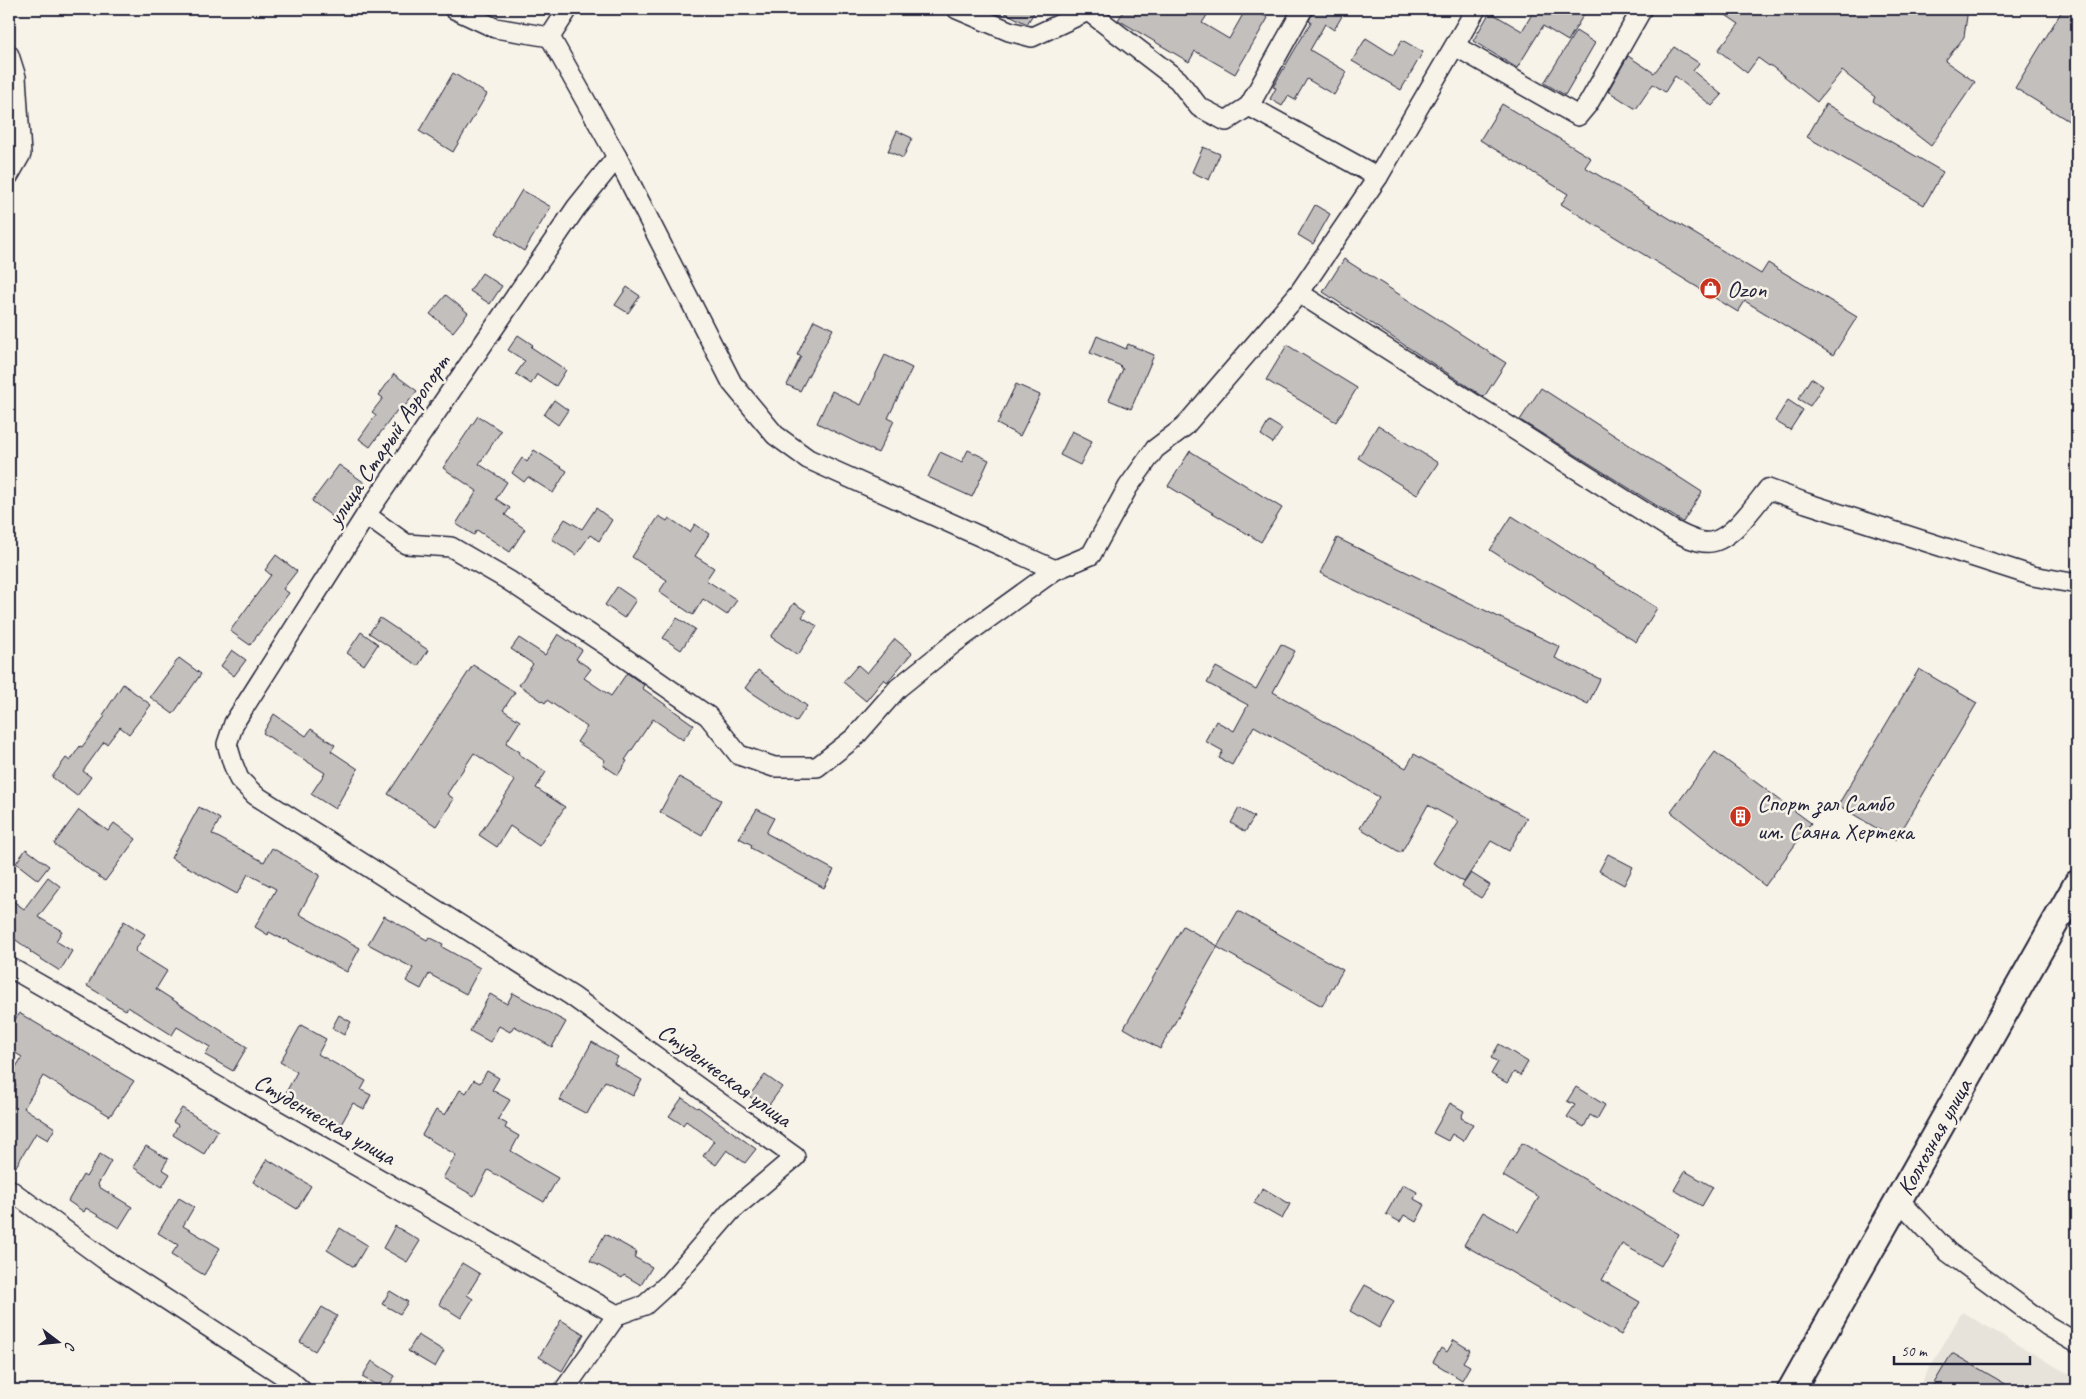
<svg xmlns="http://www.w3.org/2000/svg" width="2086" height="1399" viewBox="0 0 2086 1399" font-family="Caveat,sans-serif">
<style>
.built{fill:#e7e3db}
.building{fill:#c2bfbd;stroke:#22223b}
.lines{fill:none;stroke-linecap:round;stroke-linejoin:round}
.minor-casing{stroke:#22223b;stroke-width:22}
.secondary-casing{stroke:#22223b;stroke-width:30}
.minor{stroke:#f7f3e8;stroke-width:19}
.secondary{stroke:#f7f3e8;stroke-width:26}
.labels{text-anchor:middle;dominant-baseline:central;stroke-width:5;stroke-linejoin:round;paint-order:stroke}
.poi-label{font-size:24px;fill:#22223b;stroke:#f7f3e8;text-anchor:start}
.street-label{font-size:24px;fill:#22223b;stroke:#f7f3e8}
</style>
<rect width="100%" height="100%" fill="#f7f3e8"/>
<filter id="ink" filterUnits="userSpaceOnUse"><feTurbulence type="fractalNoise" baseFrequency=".02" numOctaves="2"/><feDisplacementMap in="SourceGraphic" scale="10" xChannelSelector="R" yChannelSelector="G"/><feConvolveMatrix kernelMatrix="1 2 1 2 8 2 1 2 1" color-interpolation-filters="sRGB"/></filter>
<g filter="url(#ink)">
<path class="built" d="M 1962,1312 L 2077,1379 L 2077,1390 L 1917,1390 Z"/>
<g class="building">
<path d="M 998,9 L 1036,9 L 1027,24 Z"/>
<path d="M 1125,9 L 1211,9 L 1202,23 L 1229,39 L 1246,9 L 1252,9 L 1268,18 L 1235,74 L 1195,51 L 1189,62 L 1120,21 L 1118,20 Z"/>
<path d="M 1314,9 L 1346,9 L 1334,30 L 1325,24 L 1310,50 L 1347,72 L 1334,95 L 1307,79 L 1295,100 L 1288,96 L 1282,106 L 1270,99 L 1276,88 L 1273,87 L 1311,22 L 1309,21 Z"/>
<path d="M 1535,9 L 1587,9 L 1568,41 L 1543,26 L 1517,68 L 1473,41 L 1490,12 L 1522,31 Z"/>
<path d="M 1717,9 L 1968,9 L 1964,37 L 1945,61 L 1975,82 L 1931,146 L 1873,101 L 1875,97 L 1842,71 L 1817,102 L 1770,65 L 1769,66 L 1758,58 L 1747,73 L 1718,50 L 1739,24 Z"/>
<path d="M 2063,9 L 2077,9 L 2077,126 L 2015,88 Z"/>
<path d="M 1576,31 L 1595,43 L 1565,95 L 1544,83 Z"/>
<path d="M 1366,38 L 1393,55 L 1402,40 L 1423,52 L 1401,90 L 1352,61 Z"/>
<path d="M 1674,47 L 1699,63 L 1693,71 L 1722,95 L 1712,106 L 1675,76 L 1665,92 L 1653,84 L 1636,109 L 1608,91 L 1628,56 L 1654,73 Z"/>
<path d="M 453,73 L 487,94 L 453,152 L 419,131 Z"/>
<path d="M 1502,104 L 1591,158 L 1585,167 L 1761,274 L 1768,263 L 1857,317 L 1833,355 L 1745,301 L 1738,312 L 1561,204 L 1568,194 L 1480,140 Z"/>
<path d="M 1826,104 L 1943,172 L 1924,205 L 1807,137 Z"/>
<path d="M 897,131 L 912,138 L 903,158 L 888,151 Z"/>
<path d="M 1203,147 L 1220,154 L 1209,180 L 1192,172 Z"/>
<path d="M 522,190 L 551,207 L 524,251 L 496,233 Z"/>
<path d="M 1315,205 L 1330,214 L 1313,244 L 1298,235 Z"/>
<path d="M 1344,259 L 1506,363 L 1484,397 L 1323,292 Z"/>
<path d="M 482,273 L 502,286 L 490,304 L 470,291 Z"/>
<path d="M 627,287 L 640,296 L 628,313 L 615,305 Z"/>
<path d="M 446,295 L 468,313 L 453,332 L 430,314 Z"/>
<path d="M 814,320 L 833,329 L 800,391 L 787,385 L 801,356 L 797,355 Z"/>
<path d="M 518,335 L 533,345 L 531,347 L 566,370 L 556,386 L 537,374 L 531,384 L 516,374 L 525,361 L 508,350 Z"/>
<path d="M 1097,336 L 1126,349 L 1128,344 L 1154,355 L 1131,409 L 1109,400 L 1123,369 L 1120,367 L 1121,366 L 1090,353 Z"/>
<path d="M 1287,345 L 1357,388 L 1336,422 L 1266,380 Z"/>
<path d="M 885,355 L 912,368 L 888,418 L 894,421 L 878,453 L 817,423 L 832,391 L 861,405 Z"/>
<path d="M 394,374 L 417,391 L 401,411 L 398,409 L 370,447 L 359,439 L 376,415 L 372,412 L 383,398 L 379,395 Z"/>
<path d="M 1811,378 L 1823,386 L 1810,406 L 1798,399 Z"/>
<path d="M 1016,384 L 1040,395 L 1020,436 L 997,424 Z"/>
<path d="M 1541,388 L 1702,492 L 1683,522 L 1520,420 Z"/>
<path d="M 554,400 L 568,410 L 558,425 L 544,415 Z"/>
<path d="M 1788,400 L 1803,410 L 1790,430 L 1775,421 Z"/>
<path d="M 478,416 L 501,431 L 479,464 L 507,482 L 496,499 L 510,508 L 505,515 L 525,529 L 510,552 L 477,530 L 474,535 L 456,524 L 477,491 L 443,468 Z"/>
<path d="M 1269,421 L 1282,429 L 1273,443 L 1261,435 Z"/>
<path d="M 1378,425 L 1438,463 L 1417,495 L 1358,458 Z"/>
<path d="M 1072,431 L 1092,441 L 1080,465 L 1060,455 Z"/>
<path d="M 534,450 L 567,471 L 553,493 L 528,477 L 524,482 L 512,473 L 522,458 L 527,462 Z"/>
<path d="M 968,450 L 989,460 L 972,497 L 928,477 L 940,452 L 962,462 Z"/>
<path d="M 1190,451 L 1282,508 L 1261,542 L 1168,486 Z"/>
<path d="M 339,465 L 365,483 L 337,520 L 312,501 Z"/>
<path d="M 596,508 L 612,520 L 599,541 L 590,535 L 576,555 L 552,539 L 565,519 L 582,529 Z"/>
<path d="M 659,516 L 667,521 L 669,518 L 690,532 L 695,524 L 709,534 L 695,556 L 714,568 L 706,580 L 737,600 L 727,615 L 703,599 L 693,615 L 659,592 L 667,580 L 632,557 Z"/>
<path d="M 1512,516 L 1657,608 L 1636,642 L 1490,550 Z"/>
<path d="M 1337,538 L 1560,647 L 1555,658 L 1600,679 L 1588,704 L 1320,573 Z"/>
<path d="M 276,555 L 297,571 L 283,589 L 289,593 L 250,645 L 230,631 L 271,575 L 265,570 Z"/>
<path d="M 617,587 L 636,600 L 624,618 L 605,605 Z"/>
<path d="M 794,603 L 806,611 L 802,617 L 817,626 L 798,655 L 771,637 Z"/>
<path d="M 380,618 L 428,650 L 418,666 L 369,633 Z"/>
<path d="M 677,618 L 695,629 L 681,650 L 663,638 Z"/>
<path d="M 361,632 L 378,644 L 364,665 L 347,653 Z"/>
<path d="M 558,634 L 582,650 L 576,659 L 591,669 L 584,678 L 611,696 L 627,673 L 644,685 L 642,688 L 694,725 L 683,740 L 653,719 L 625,760 L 627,761 L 618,775 L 603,765 L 605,760 L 577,742 L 587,727 L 547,700 L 545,703 L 519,685 L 533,664 L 511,649 L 519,638 L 545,655 Z"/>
<path d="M 895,639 L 912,653 L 887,682 L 884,679 L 866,701 L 843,682 L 858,665 L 867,673 Z"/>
<path d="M 1281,644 L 1295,651 L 1273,692 L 1406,768 L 1414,754 L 1527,818 L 1509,851 L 1491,841 L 1464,882 L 1433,863 L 1459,822 L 1428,805 L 1401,853 L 1360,828 L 1379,797 L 1254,726 L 1232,765 L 1219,758 L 1223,751 L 1205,741 L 1216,721 L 1234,731 L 1248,705 L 1207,683 L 1216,667 L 1256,689 Z"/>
<path d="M 232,650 L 246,660 L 234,676 L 221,666 Z"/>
<path d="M 179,658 L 201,674 L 173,714 L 150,697 Z"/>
<path d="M 473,665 L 515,692 L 503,710 L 520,721 L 506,743 L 520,752 L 519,754 L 546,772 L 536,788 L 565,807 L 539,846 L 510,826 L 497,847 L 479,835 L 515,781 L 474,753 L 447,794 L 454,799 L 436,826 L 388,794 Z"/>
<path d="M 1919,669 L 1977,703 L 1896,840 L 1838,805 Z"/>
<path d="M 758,670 L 807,706 L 796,722 L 745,688 Z"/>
<path d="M 123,684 L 151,705 L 129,734 L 120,727 L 107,744 L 104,742 L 83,771 L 91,777 L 77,796 L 52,777 L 66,758 L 70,761 L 80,746 L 82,747 L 105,716 L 103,715 Z"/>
<path d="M 274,714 L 306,736 L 311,729 L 335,745 L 331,751 L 358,769 L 335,809 L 311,794 L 325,773 L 263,733 Z"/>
<path d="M 1715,752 L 1811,823 L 1765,886 L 1671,812 Z"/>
<path d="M 679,777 L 721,800 L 702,835 L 660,812 Z"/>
<path d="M 199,807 L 220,819 L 212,834 L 264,862 L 272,848 L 320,875 L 299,914 L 360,948 L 347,972 L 285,939 L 284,940 L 269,932 L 268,935 L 255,927 L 276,889 L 248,874 L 237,894 L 171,858 Z"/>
<path d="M 1239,808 L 1254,817 L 1245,832 L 1231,823 Z"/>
<path d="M 757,809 L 774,818 L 766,833 L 834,870 L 824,888 L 751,848 L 752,845 L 739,838 Z"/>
<path d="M 79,810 L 108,831 L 114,823 L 136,839 L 105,881 L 54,844 Z"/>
<path d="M 26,849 L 49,866 L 38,880 L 16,863 Z"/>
<path d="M 1608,854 L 1633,867 L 1624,885 L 1599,871 Z"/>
<path d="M 1471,873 L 1490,885 L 1481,898 L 1462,886 Z"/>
<path d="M 48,877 L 61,887 L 38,917 L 62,931 L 56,941 L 72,951 L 60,971 L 30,952 L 31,951 L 9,935 L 9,898 L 24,909 Z"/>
<path d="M 1238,911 L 1343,970 L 1322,1006 L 1217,947 Z"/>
<path d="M 384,916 L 427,940 L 429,937 L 443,944 L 442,947 L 480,968 L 466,994 L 429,974 L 421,989 L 406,981 L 413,968 L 368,944 Z"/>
<path d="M 124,921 L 145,934 L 135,951 L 167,971 L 156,989 L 247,1047 L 233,1071 L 205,1055 L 210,1047 L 177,1027 L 172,1035 L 128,1007 L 126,1010 L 111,1002 L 112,1001 L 87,986 Z"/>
<path d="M 1183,926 L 1218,946 L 1160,1049 L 1124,1028 Z"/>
<path d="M 513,993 L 566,1022 L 552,1047 L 514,1026 L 510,1032 L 499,1026 L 490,1042 L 470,1031 L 490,994 L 507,1004 Z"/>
<path d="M 19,1013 L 134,1081 L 110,1116 L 43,1076 L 24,1108 L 55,1128 L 48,1140 L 36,1133 L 9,1178 L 9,1097 L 16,1085 L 9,1079 L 22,1057 L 9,1049 L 9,1030 Z"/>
<path d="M 339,1015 L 351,1022 L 344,1035 L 332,1028 Z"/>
<path d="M 301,1025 L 326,1039 L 318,1054 L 366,1081 L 361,1090 L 371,1095 L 364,1109 L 353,1103 L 339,1128 L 284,1096 L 297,1072 L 280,1062 Z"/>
<path d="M 592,1042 L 618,1057 L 614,1064 L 642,1080 L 633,1096 L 605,1081 L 587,1114 L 560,1100 Z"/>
<path d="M 1499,1044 L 1528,1062 L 1520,1076 L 1514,1072 L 1507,1083 L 1491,1074 L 1498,1062 L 1491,1058 Z"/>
<path d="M 487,1071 L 499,1078 L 492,1090 L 510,1100 L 498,1119 L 507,1124 L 505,1128 L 519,1136 L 511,1151 L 558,1178 L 544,1202 L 488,1170 L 474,1196 L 443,1178 L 456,1155 L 422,1135 L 436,1110 L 445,1115 L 460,1090 L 466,1093 L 474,1080 L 480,1083 Z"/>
<path d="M 765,1075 L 782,1087 L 766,1109 L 749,1096 Z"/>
<path d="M 1576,1087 L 1605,1105 L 1597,1119 L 1590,1115 L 1584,1127 L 1567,1117 L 1575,1105 L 1567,1101 Z"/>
<path d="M 682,1098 L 697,1108 L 698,1107 L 756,1149 L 745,1163 L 727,1150 L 716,1165 L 703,1156 L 714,1141 L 686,1121 L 683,1125 L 669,1116 Z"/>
<path d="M 1450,1103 L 1464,1111 L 1461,1118 L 1473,1124 L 1463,1141 L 1452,1134 L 1448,1141 L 1433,1133 Z"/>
<path d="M 182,1108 L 218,1131 L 204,1154 L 173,1135 L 178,1125 L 173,1122 Z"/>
<path d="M 1522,1143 L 1679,1234 L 1661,1266 L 1622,1244 L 1602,1280 L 1640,1302 L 1621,1335 L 1464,1245 L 1483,1212 L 1518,1232 L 1539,1197 L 1503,1176 Z"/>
<path d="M 146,1146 L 168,1159 L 162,1169 L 170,1174 L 162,1187 L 133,1167 Z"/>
<path d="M 100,1154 L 111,1161 L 98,1184 L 99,1187 L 132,1207 L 119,1228 L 86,1208 L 84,1212 L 68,1201 L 83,1175 L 86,1177 Z"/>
<path d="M 267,1159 L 311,1186 L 297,1209 L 253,1182 Z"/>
<path d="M 1685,1171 L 1713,1187 L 1702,1206 L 1674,1190 Z"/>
<path d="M 1403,1184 L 1417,1192 L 1414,1199 L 1425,1205 L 1416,1222 L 1404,1215 L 1400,1222 L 1386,1214 Z"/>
<path d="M 1263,1188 L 1290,1204 L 1282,1219 L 1254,1203 Z"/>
<path d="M 179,1198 L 194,1207 L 183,1226 L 220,1248 L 204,1275 L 171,1255 L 178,1245 L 158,1233 Z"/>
<path d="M 395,1226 L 420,1241 L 407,1262 L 383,1248 Z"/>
<path d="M 340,1228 L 367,1245 L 354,1267 L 327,1250 Z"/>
<path d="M 605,1234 L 637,1252 L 634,1257 L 652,1267 L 641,1285 L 624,1275 L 622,1278 L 590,1261 Z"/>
<path d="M 462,1263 L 480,1274 L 467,1295 L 473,1299 L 461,1318 L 439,1304 Z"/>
<path d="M 1365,1285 L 1394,1301 L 1379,1328 L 1350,1311 Z"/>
<path d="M 390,1291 L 408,1302 L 400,1314 L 382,1304 Z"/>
<path d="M 322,1307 L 337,1316 L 315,1351 L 300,1342 Z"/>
<path d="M 561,1320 L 584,1334 L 562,1371 L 539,1357 Z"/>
<path d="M 418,1335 L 444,1351 L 435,1367 L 408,1351 Z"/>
<path d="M 1454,1340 L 1470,1350 L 1463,1362 L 1470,1366 L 1462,1380 L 1433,1362 L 1441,1348 L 1447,1352 Z"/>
<path d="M 1952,1353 L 2016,1390 L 1941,1390 L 1933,1385 Z"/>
<path d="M 372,1361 L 395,1376 L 386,1390 L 362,1377 Z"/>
</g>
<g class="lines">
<defs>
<g id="minor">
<path d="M 454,9 L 495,28 L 550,37"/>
<path d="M 568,9 L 550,37 L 617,157 L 732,383 L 775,435 L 808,459 L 1055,570"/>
<path d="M 957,9 L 1009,31 L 1032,37 L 1088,11 L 1178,80 L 1199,107 L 1226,121 L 1249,106 L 1378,177"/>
<path d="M 1455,46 L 1578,116 L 1588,104 L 1642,9"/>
<path d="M 9,55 L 16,77 L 21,154 L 9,175"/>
<path d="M 1249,106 L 1303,9"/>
<path d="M 1299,293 L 1671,529 C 1682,535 1698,544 1711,542 C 1732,539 1755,505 1768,489 L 1806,503 L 2033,576 L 2077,584"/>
<path d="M 366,515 L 406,544 L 451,547 L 508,580 L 609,647 L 708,716 L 739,755 L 774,767 L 817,767 L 854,738 L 898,688 L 954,643 L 1055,570 L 1091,555 L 1128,487 L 1155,449 L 1184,427 L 1299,293 L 1378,177 L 1476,9"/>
<path d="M 9,967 L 617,1315"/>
<path d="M 9,1189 L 104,1259 L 290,1380 L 301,1390"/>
<path d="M 1899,1200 L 1948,1252 L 2048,1326 L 2077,1343"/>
<path d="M 564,1390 L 617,1315 L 645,1305 L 668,1284 L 731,1211 L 795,1157 L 572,996 L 255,795 L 239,779 L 233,764 L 227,744 L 234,723 L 366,515 L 576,208 L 617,157"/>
</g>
<path id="secondary" d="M 1791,1390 L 2077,884"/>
</defs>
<use href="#minor" class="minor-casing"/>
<use href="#secondary" class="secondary-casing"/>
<use href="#minor" class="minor"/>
<use href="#secondary" class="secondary"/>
</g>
</g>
<defs>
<symbol id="shop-disc" viewBox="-11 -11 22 22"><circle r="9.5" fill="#c8321e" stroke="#f7f3e8"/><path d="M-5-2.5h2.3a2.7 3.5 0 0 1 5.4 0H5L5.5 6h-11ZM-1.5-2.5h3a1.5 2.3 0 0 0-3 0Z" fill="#fff"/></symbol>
<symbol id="building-disc" viewBox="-11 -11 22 22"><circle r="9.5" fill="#c8321e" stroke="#f7f3e8"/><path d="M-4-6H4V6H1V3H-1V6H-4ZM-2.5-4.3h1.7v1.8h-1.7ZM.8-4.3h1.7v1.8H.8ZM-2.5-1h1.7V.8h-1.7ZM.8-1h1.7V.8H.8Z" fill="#fff"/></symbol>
</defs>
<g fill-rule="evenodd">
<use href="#shop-disc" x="1698" y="276" width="25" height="25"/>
<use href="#building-disc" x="1728" y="804" width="25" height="25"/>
</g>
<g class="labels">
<g class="poi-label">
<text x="1727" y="289">Ozon</text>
<text x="1757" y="803">Спорт зал Самбо<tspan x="1757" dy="28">им. Саяна Хертека</tspan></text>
</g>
<g class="street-label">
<text transform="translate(388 440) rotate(-56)">улица Старый Аэропорт</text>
<text transform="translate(725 1075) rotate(36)">Студенческая улица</text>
<text transform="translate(325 1119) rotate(30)">Студенческая улица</text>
<text transform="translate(1934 1137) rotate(-61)">Колхозная улица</text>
</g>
</g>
<rect width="2086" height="1399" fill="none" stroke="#f7f3e8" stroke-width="30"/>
<rect x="15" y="15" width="2056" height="1369" fill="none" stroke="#22223b" stroke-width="2" filter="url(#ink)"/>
<g transform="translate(58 1342) rotate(106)" stroke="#f7f3e8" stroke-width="4" paint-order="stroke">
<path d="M0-4L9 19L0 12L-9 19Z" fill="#22223b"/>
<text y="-8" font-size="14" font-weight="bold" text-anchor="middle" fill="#22223b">С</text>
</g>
<path d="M1894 1356v8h136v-8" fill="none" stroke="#22223b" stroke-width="2.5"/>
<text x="1901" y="1356" font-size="15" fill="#22223b" stroke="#f7f3e8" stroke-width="4" paint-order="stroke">50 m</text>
</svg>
